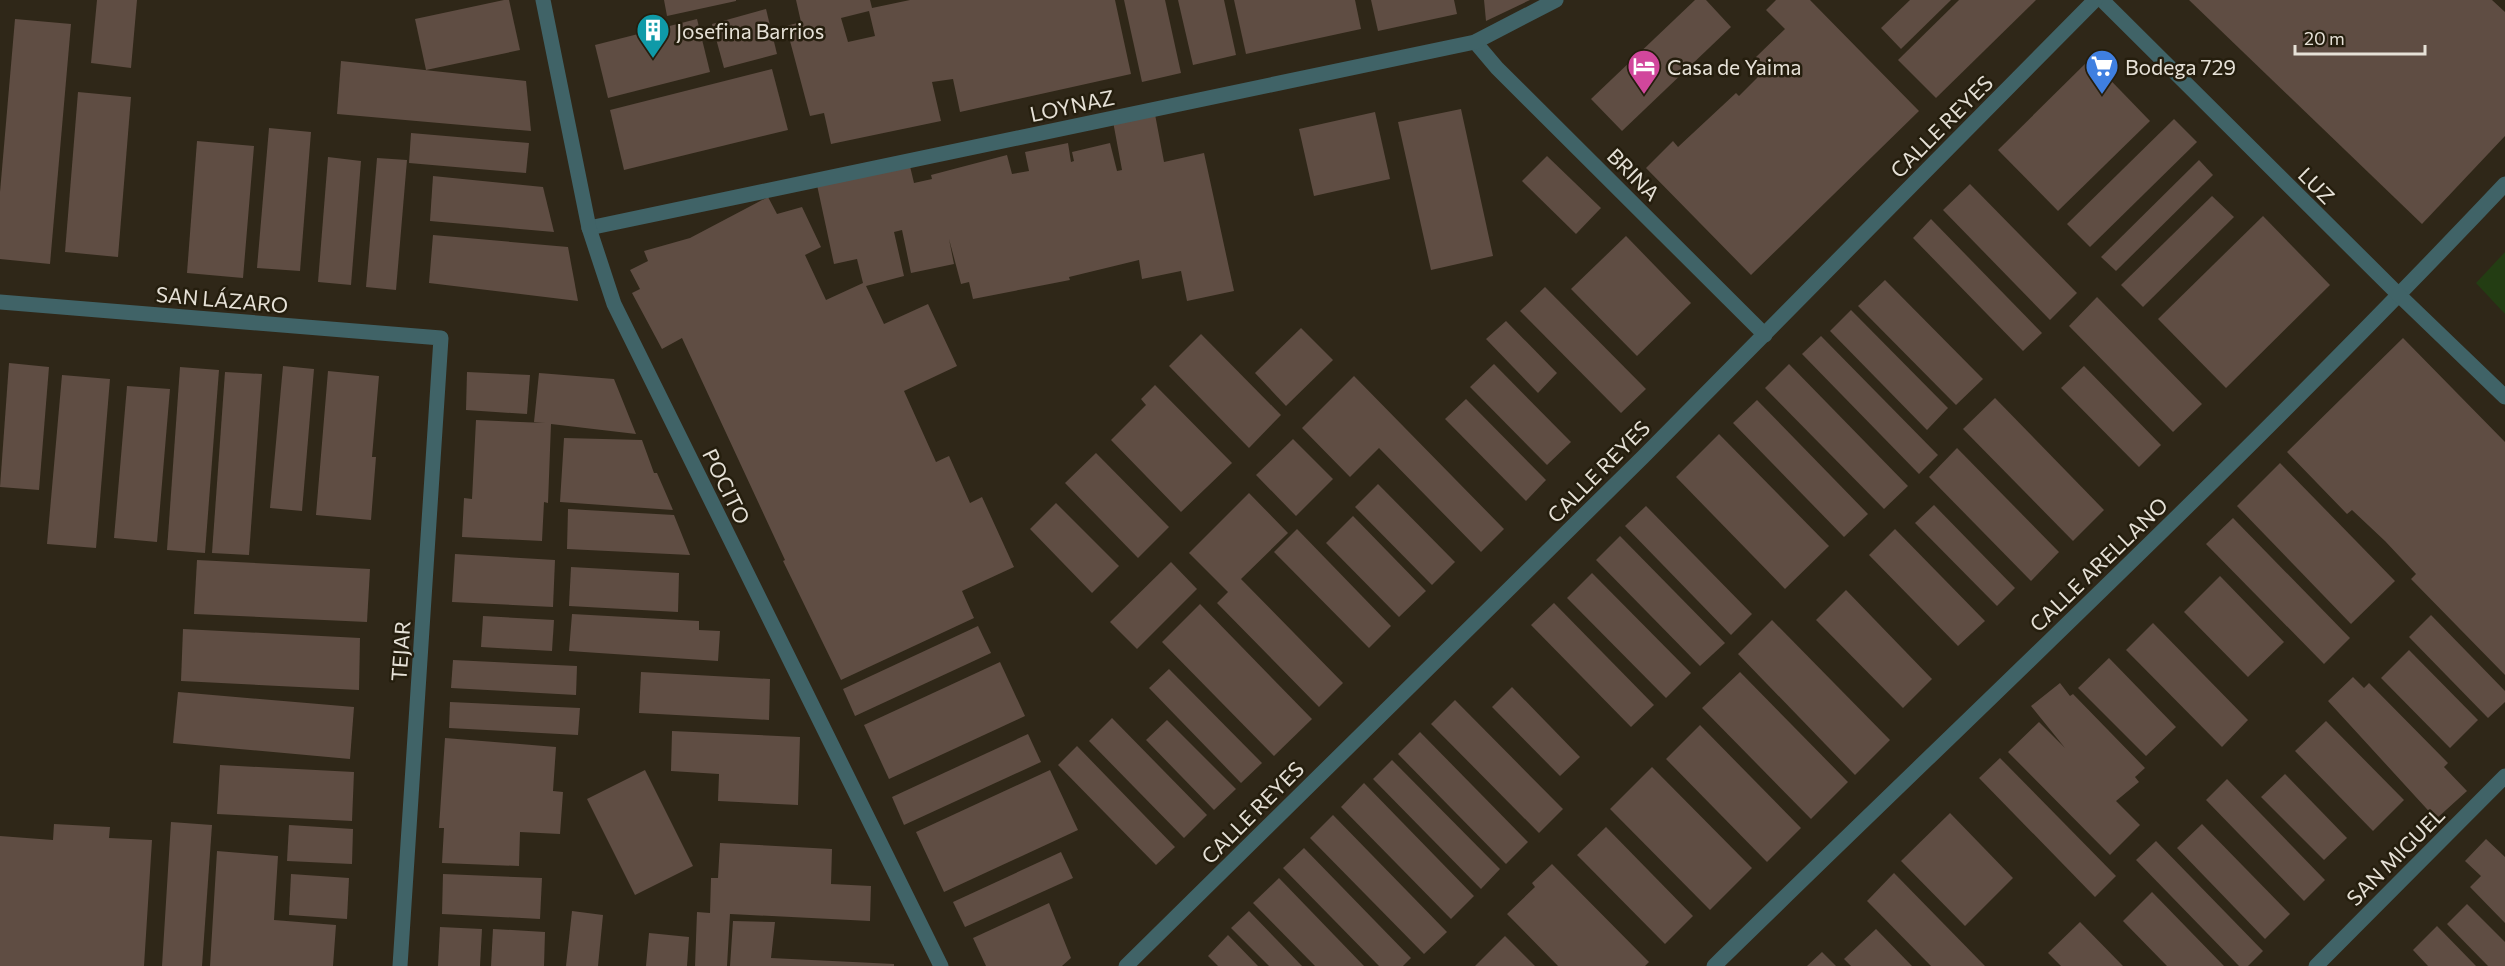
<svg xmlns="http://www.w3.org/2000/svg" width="2505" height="966" viewBox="0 0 2505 966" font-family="Commissioner,sans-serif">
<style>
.green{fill:#233d13}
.building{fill:#5f4d43;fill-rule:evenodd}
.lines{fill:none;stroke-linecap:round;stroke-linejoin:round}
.minor{stroke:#406367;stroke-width:15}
.tertiary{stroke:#406367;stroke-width:15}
.labels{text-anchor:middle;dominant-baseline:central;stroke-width:5;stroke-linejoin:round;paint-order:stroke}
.poi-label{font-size:21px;fill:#e6e1d7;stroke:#251e0e;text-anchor:start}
.street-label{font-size:21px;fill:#e6e1d7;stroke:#251e0e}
</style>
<rect width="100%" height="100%" fill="#2f2718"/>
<path class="green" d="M 2505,252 L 2505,314 L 2476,283 Z"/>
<g class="building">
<path d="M 97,0 L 137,0 L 131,68 L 91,63 Z"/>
<path d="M 504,0 L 509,0 L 520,50 L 426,70 L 415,19 Z"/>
<path d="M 664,0 L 736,0 L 736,1 L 667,16 Z"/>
<path d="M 796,0 L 870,0 L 872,8 L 910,0 L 1115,0 L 1131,74 L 960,112 L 953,79 L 932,82 L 941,121 L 831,144 L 824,113 L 810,116 L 786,26 L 801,22 ZM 869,11 L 875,36 L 848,42 L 841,18 Z"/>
<path d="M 1124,0 L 1165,0 L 1181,73 L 1142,82 Z"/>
<path d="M 1178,0 L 1224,0 L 1236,55 L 1193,65 Z"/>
<path d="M 1234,0 L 1355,0 L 1361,29 L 1246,54 Z"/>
<path d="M 1371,0 L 1454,0 L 1457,14 L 1378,31 Z"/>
<path d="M 1484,0 L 1530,0 L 1486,21 Z"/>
<path d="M 1695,0 L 1706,0 L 1731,27 L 1622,131 L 1591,99 Z"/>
<path d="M 1776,0 L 1810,0 L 1919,111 L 1751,275 L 1646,168 L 1673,141 L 1678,147 L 1736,93 L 1739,96 L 1767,68 L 1756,57 L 1785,29 L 1766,10 Z"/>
<path d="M 1910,0 L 1951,0 L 1901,49 L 1881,28 Z"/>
<path d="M 1959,0 L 2036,0 L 1936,98 L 1898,60 Z"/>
<path d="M 2189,0 L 2492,0 L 2505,12 L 2505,136 L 2422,224 Z"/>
<path d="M 766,9 L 777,54 L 724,68 L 712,24 Z"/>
<path d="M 15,19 L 71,24 L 50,264 L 0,259 L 0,192 Z"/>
<path d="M 697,19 L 710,72 L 608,98 L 595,45 Z"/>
<path d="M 2090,59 L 2150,121 L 2058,211 L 1998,150 Z"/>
<path d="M 341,61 L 526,81 L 531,131 L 337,114 Z"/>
<path d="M 772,69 L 788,130 L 624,170 L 610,110 Z"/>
<path d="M 78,92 L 131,97 L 118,257 L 65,252 Z"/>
<path d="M 1154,109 L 1164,162 L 1204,153 L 1234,291 L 1187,301 L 1181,271 L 1142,279 L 1139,260 L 1069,277 L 1070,280 L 973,299 L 969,282 L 961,284 L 949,239 L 954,264 L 911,273 L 902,230 L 894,232 L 904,276 L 866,286 L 884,324 L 928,304 L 957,366 L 904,391 L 936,462 L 949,456 L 970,503 L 982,497 L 1014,567 L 962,591 L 974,618 L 841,680 L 783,561 L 785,560 L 682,338 L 662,349 L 632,293 L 640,289 L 630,270 L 648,261 L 644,251 L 690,238 L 768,197 L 777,214 L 802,207 L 821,247 L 805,255 L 826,300 L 863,283 L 857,259 L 834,264 L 817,185 L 909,162 L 914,183 L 932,179 L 931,175 L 1007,155 L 1012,174 L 1029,171 L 1025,152 L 1068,143 L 1071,162 L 1074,161 L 1072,152 L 1110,143 L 1117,171 L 1122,170 L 1112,116 Z"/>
<path d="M 1461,109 L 1493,256 L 1431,270 L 1398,122 Z"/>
<path d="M 1375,112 L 1390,179 L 1314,196 L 1299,129 Z"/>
<path d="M 2174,119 L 2197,142 L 2090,247 L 2067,224 Z"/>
<path d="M 269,128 L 311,132 L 300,271 L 257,268 Z"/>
<path d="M 411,133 L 529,143 L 526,173 L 409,163 Z"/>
<path d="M 197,141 L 254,146 L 243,278 L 187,273 Z"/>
<path d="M 1547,156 L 1601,208 L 1576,234 L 1522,181 Z"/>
<path d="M 328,157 L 361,161 L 351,285 L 318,282 Z"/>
<path d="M 377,158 L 407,160 L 396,290 L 366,287 Z"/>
<path d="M 2199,160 L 2213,175 L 2116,271 L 2101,257 Z"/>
<path d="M 433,176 L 543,187 L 554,232 L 430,221 Z"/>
<path d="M 1970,184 L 2077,293 L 2050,320 L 1943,210 Z"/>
<path d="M 2212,196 L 2234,217 L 2143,307 L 2121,285 Z"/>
<path d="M 2263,216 L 2330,285 L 2226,388 L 2158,319 Z"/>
<path d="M 1931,219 L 2042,333 L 2023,351 L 1913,238 Z"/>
<path d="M 433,235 L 568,247 L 578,301 L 429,283 Z"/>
<path d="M 1626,236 L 1691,303 L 1637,356 L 1571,289 Z"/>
<path d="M 1885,280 L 1983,379 L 1956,405 L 1858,306 Z"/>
<path d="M 1545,287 L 1646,389 L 1621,413 L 1520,311 Z"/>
<path d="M 2097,297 L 2202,404 L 2173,432 L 2069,326 Z"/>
<path d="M 1851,310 L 1948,408 L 1927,430 L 1830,331 Z"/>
<path d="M 1506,321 L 1557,373 L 1538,393 L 1486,339 Z"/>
<path d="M 1301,328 L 1333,360 L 1286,406 L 1255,373 Z"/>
<path d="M 1201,334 L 1281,415 L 1249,448 L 1169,366 Z"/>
<path d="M 1821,336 L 1938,455 L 1919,474 L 1802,354 Z"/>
<path d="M 2403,338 L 2505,442 L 2505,675 L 2411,579 L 2416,574 L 2385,541 L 2352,510 L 2347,514 L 2287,452 Z"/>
<path d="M 9,363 L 49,367 L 39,490 L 0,487 Z"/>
<path d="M 1494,364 L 1571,442 L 1547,465 L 1470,387 Z"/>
<path d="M 1789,364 L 1908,486 L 1884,509 L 1765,388 Z"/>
<path d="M 283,366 L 314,369 L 302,511 L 270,508 Z"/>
<path d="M 2084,366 L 2161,445 L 2139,467 L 2061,388 Z"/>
<path d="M 180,367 L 219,370 L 205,553 L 167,550 Z"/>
<path d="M 328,371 L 379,376 L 372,457 L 376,457 L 371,520 L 316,515 Z"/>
<path d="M 225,372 L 262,374 L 249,555 L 212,553 Z"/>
<path d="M 467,372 L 530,375 L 527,414 L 466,410 Z"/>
<path d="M 539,373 L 614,379 L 636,434 L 551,424 L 548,503 L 544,502 L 542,541 L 462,537 L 464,498 L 472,499 L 476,420 L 545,423 L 534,422 Z"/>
<path d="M 62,375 L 110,379 L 96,548 L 47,544 Z"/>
<path d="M 1354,376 L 1504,529 L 1481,552 L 1379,448 L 1350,477 L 1302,428 Z"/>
<path d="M 1155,385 L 1232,463 L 1181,512 L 1111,440 L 1146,405 L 1141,399 Z"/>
<path d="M 127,386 L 170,389 L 157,542 L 114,538 Z"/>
<path d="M 1995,398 L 2104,510 L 2073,541 L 1963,429 Z"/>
<path d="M 1466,399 L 1546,480 L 1526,501 L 1445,419 Z"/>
<path d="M 1757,400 L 1868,514 L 1844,537 L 1733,423 Z"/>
<path d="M 1719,434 L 1829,546 L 1785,589 L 1676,477 Z"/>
<path d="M 564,438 L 642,440 L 654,473 L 657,473 L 673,510 L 560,502 Z"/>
<path d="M 1293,439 L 1333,479 L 1296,516 L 1256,475 Z"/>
<path d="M 1957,448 L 2059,552 L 2031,581 L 1929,477 Z"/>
<path d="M 1096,453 L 1169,527 L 1138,558 L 1065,483 Z"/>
<path d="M 2280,463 L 2395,581 L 2351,624 L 2237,506 Z"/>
<path d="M 1378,484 L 1455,562 L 1432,585 L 1355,507 Z"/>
<path d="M 1249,493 L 1288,533 L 1241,579 L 1343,683 L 1319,707 L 1217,603 L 1228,592 L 1189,553 Z"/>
<path d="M 1056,503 L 1119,566 L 1092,593 L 1030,529 Z"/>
<path d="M 1934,505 L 2015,588 L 1997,606 L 1915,523 Z"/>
<path d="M 1646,506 L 1752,614 L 1731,635 L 1625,526 Z"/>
<path d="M 568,509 L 674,515 L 690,555 L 567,549 Z"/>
<path d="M 1353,516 L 1426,591 L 1399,617 L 1326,543 Z"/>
<path d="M 2233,518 L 2350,638 L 2324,664 L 2206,544 Z"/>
<path d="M 1297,529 L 1391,626 L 1369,648 L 1274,552 Z"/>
<path d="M 1895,529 L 1985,621 L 1958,646 L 1869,555 Z"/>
<path d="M 1620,536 L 1725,643 L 1700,666 L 1596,560 Z"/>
<path d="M 455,554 L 555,560 L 553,607 L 452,602 Z"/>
<path d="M 197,560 L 370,569 L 367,622 L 194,614 Z"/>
<path d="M 1171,562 L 1197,589 L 1137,649 L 1110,622 Z"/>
<path d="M 571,567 L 679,573 L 678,612 L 569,606 Z"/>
<path d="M 1592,573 L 1691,673 L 1666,698 L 1567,598 Z"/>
<path d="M 2220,576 L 2284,642 L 2248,677 L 2184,612 Z"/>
<path d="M 1846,590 L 1932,679 L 1903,708 L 1816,620 Z"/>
<path d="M 1554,603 L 1654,705 L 1631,727 L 1531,625 Z"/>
<path d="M 1200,604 L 1312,719 L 1274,756 L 1162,642 Z"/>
<path d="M 572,614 L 699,621 L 699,630 L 720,631 L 718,661 L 569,651 Z"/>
<path d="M 2431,615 L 2505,691 L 2505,702 L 2488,718 L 2409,637 Z"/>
<path d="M 483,616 L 554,620 L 552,651 L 481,647 Z"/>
<path d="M 1772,620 L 1890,740 L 1855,775 L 1738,654 Z"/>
<path d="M 2153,623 L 2248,720 L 2222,747 L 2126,650 Z"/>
<path d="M 978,626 L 991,653 L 855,716 L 843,689 Z"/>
<path d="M 183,629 L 360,638 L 359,690 L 181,681 Z"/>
<path d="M 2409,650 L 2478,720 L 2450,748 L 2381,678 Z"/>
<path d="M 2109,658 L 2176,727 L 2146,756 L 2078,688 Z"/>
<path d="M 453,660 L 577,666 L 576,695 L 451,688 Z"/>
<path d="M 1000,662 L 1025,716 L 889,779 L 864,725 Z"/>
<path d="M 1169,669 L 1262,763 L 1241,783 L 1149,688 Z"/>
<path d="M 641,672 L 770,679 L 769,720 L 639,713 Z"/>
<path d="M 1740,672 L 1848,782 L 1811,819 L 1702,708 Z"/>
<path d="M 2353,677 L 2364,688 L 2369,683 L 2448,763 L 2444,767 L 2467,791 L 2436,819 L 2328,701 Z"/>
<path d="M 2060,683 L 2070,696 L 2073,694 L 2145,768 L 2135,777 L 2139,782 L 2116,801 L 2140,825 L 2110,855 L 2008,752 L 2039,722 L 2065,748 L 2031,706 Z"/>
<path d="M 1512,687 L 1580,757 L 1560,776 L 1492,707 Z"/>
<path d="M 178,692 L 354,707 L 350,759 L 173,743 Z"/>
<path d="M 1455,700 L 1563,809 L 1539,833 L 1431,724 Z"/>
<path d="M 450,702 L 580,708 L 578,735 L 449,728 Z"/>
<path d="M 1112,718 L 1207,815 L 1184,838 L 1089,741 Z"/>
<path d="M 1167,720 L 1236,789 L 1214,810 L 1146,740 Z"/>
<path d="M 2326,721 L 2404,800 L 2373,831 L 2295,751 Z"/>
<path d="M 1700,725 L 1801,828 L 1767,862 L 1666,759 Z"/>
<path d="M 672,731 L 800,737 L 798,805 L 718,801 L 719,774 L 671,771 Z"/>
<path d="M 1420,732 L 1528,842 L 1506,864 L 1398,754 Z"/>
<path d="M 1028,734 L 1041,762 L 904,825 L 892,797 Z"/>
<path d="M 445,738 L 556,747 L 553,791 L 563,792 L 560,834 L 520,832 L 519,866 L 442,863 L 444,828 L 439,828 Z"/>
<path d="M 1077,746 L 1175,847 L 1156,865 L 1058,765 Z"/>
<path d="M 2000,758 L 2116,876 L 2095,897 L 1979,778 Z"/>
<path d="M 1392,760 L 1500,869 L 1481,889 L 1373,779 Z"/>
<path d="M 220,765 L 354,772 L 352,821 L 217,814 Z"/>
<path d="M 1652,767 L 1752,868 L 1710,910 L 1610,809 Z"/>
<path d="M 645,770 L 693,866 L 635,895 L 587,799 Z"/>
<path d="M 1050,770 L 1078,830 L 944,892 L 916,832 Z"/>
<path d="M 2285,774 L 2347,838 L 2324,860 L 2261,797 Z"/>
<path d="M 2227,779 L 2325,880 L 2304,901 L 2206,800 Z"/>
<path d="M 1364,783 L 1474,896 L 1451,919 L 1341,807 Z"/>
<path d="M 1950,813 L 2013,878 L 1965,926 L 1901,861 Z"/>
<path d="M 1333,815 L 1447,932 L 1424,954 L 1310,838 Z"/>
<path d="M 171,822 L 212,825 L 202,966 L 162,966 Z"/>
<path d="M 54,824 L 110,827 L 109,838 L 152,840 L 144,966 L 0,966 L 0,836 L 53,840 Z"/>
<path d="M 2202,824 L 2290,914 L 2265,939 L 2177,848 Z"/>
<path d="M 289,825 L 353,829 L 352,864 L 287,861 Z"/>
<path d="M 1606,827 L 1693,916 L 1665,944 L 1577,855 Z"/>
<path d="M 2486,839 L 2505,857 L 2505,923 L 2470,887 L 2481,876 L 2465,861 Z"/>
<path d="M 2156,841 L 2263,951 L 2248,966 L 2239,966 L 2136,860 Z"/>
<path d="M 720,843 L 832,849 L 831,884 L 871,886 L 870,921 L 730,914 L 727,966 L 695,966 L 697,912 L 710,913 L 711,878 L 718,878 Z"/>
<path d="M 1304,848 L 1411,958 L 1403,966 L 1379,966 L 1283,868 Z"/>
<path d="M 217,851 L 278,856 L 274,920 L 336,925 L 333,966 L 210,966 Z"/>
<path d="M 1061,852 L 1073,878 L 965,927 L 953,902 Z"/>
<path d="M 1552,864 L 1649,962 L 1645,966 L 1558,966 L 1507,914 L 1535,887 L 1532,883 Z"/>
<path d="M 1894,873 L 1985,966 L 1931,966 L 1867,901 Z"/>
<path d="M 291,874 L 349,878 L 347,919 L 289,915 Z"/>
<path d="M 443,874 L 542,878 L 540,919 L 442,914 Z"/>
<path d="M 1279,878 L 1364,966 L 1315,966 L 1253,903 Z"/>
<path d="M 2152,892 L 2224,966 L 2167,966 L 2123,921 Z"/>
<path d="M 1049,903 L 1071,958 L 1062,966 L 986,966 L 973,938 Z"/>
<path d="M 2467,904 L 2505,942 L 2505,966 L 2488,966 L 2447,924 Z"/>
<path d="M 572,911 L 603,915 L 598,966 L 566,966 Z"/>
<path d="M 1249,911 L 1302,966 L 1269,966 L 1231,928 Z"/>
<path d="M 733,921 L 775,922 L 771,958 L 894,964 L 894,966 L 730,966 Z"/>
<path d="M 2080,922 L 2123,966 L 2061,966 L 2048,953 Z"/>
<path d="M 2437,926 L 2476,966 L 2428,966 L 2413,950 Z"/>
<path d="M 440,927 L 482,929 L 480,966 L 438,966 Z"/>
<path d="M 493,929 L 545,932 L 544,966 L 491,966 Z"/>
<path d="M 1876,929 L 1912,966 L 1851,966 L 1844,959 Z"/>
<path d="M 649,933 L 689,937 L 687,966 L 646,966 Z"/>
<path d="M 1228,935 L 1258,966 L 1218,966 L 1208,956 Z"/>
<path d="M 1505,936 L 1535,966 L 1475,966 Z"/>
<path d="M 1822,952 L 1836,966 L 1807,966 Z"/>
</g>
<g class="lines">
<g class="minor">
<path d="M 1475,42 L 1497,68 L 1765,335"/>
<path d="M 589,228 L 1475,42 L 1556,0"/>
<path d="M 0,302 L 441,338 L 400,966"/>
<path d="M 1714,966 C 1979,707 2250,454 2505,184"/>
<path d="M 2316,966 L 2505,776"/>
</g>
<g class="tertiary">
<path d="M 543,0 L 589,228 L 614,304 L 941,966"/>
<path d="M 2102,0 L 2400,296 L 2505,397"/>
<path d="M 1126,966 L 1643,457 L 2095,0"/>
</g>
</g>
<defs>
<symbol id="building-pin" viewBox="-11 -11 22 30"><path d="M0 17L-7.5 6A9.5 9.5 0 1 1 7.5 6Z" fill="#0f9aa8" stroke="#251e0e"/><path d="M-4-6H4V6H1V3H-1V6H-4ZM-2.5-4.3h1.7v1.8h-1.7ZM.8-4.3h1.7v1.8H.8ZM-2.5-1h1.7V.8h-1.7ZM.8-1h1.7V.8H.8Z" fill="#fff"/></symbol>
<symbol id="hotel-pin" viewBox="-11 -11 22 30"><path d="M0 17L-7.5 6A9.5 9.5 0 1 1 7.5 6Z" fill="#d1479c" stroke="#251e0e"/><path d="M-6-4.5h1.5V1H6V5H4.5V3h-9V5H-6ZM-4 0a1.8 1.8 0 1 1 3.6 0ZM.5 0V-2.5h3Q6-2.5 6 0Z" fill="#fff"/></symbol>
<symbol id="supermarket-pin" viewBox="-11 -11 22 30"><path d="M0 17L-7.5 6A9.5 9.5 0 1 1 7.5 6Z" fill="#3f7fe0" stroke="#251e0e"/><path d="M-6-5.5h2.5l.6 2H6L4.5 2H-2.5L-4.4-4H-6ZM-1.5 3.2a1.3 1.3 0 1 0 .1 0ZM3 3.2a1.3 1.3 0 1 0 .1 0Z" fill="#fff"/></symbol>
</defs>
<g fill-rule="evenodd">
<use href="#building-pin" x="634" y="11" width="38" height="52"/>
<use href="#hotel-pin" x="1625" y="47" width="38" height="52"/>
<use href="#supermarket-pin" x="2083" y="47" width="38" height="52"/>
</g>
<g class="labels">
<g class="poi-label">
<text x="676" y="30">Josefina Barrios</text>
<text x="1667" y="66">Casa de Yaima</text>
<text x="2125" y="66">Bodega 729</text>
</g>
<g class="street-label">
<text transform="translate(1072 105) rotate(-12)">LOYNAZ</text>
<text transform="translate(1941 126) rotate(-45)">CALLE REYES</text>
<text transform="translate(1634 174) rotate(45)">BRINA</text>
<text transform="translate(2317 185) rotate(45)">LUZ</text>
<text transform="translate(222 299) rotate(5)">SAN LÁZARO</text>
<text transform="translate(1598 471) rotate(-45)">CALLE REYES</text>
<text transform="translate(727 486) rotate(64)">POCITO</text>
<text transform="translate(2098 564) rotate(-44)">CALLE ARELLANO</text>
<text transform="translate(400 651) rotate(-86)">TEJAR</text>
<text transform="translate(1252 812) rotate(-45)">CALLE REYES</text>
<text transform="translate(2395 856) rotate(-45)">SAN MIGUEL</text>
</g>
</g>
<path d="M2295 45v9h130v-9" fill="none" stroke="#e6e1d7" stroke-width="3"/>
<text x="2304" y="45" font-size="18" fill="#e6e1d7" stroke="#251e0e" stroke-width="4.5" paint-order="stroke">20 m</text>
</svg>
